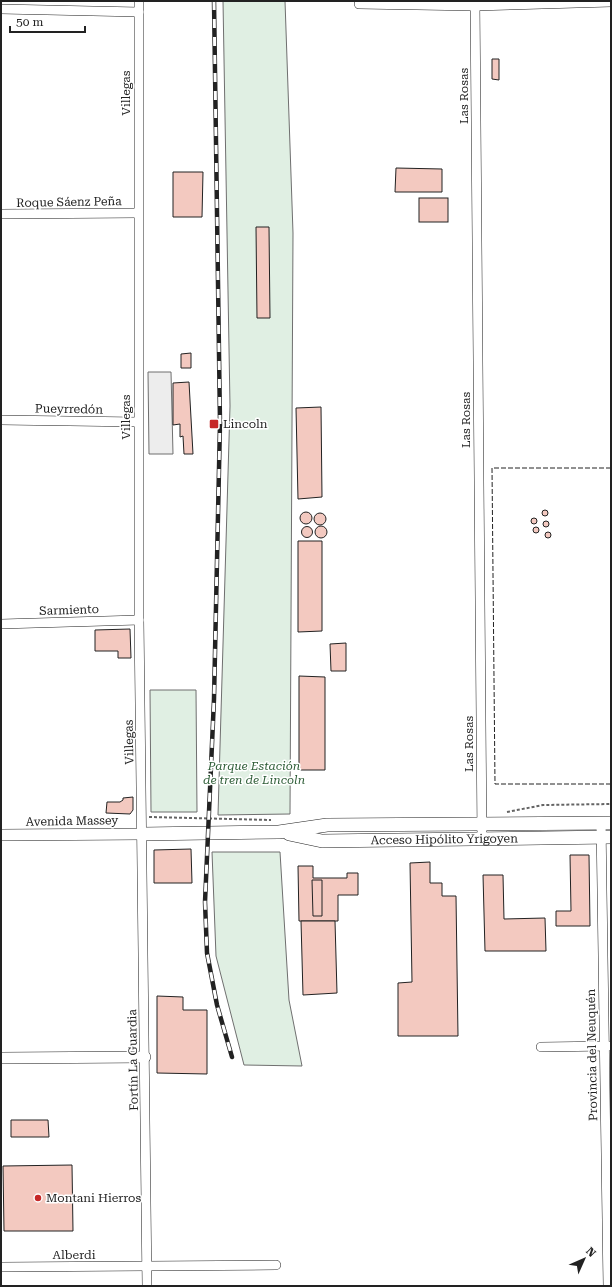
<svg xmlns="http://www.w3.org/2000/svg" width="612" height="1287" viewBox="0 0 612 1287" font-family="'Roboto Serif',serif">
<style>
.green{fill:#e0efe3;stroke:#6f6f6f}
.parking{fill:#ededed;stroke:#6f6f6f}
.building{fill:#f3c9c0;stroke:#222}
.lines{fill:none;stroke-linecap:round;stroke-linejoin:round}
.minor-casing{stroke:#222;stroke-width:10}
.tertiary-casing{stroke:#222;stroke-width:12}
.secondary-casing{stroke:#222;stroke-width:14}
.path{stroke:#646464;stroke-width:2;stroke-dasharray:3 2;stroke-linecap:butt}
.minor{stroke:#fff;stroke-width:9}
.tertiary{stroke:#fff;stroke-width:11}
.secondary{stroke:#fff;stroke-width:13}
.rail-casing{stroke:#222;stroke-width:4.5}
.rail{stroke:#fff;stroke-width:3;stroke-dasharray:9;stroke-linecap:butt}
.fence{stroke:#222;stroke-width:1;stroke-dasharray:5 2;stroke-linecap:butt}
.poi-dot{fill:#c62828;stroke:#fff;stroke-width:1.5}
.labels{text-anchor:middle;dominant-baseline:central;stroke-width:3;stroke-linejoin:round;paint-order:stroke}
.street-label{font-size:12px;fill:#222;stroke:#fff}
.poi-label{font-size:12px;fill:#222;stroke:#fff;text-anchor:start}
.park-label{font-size:12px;font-style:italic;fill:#2f5e38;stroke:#fff}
</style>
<rect width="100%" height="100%" fill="#fff"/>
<g class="green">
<path d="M 223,1 L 285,1 L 293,233 L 290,814 L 218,815 L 230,406 Z"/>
<path d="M 150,690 L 196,690 L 197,812 L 151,812 Z"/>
<path d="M 212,852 L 280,852 L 289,1000 L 302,1066 L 244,1065 L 216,956 Z"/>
</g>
<path class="parking" d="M 148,372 L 171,372 L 173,454 L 149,454 Z"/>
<g class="building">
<path d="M 492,59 L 499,59 L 499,80 L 492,79 Z"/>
<path d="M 396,168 L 442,169 L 442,192 L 395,192 Z"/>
<path d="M 173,172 L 203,172 L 202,217 L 173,217 Z"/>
<rect x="419" y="198" width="29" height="24"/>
<path d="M 256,227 L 269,227 L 270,318 L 257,318 Z"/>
<path d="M 191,353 L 191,368 L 181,368 L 181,354 Z"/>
<path d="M 189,382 L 193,454 L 184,454 L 183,436 L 180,437 L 180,424 L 173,425 L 173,383 Z"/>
<path d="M 321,407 L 322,497 L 298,499 L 296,408 Z"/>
<circle cx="545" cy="513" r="3"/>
<circle cx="306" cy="518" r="6"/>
<circle cx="320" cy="519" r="6"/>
<circle cx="534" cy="521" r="3"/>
<circle cx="546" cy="524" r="3"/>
<circle cx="321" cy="532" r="6"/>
<circle cx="307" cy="532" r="5.5"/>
<circle cx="536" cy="530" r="3"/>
<circle cx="548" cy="535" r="3"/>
<path d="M 298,541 L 322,541 L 322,631 L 298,632 Z"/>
<path d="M 130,629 L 131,658 L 118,658 L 118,651 L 95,651 L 95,630 Z"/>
<path d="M 346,643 L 346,671 L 331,671 L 330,644 Z"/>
<path d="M 299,676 L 325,677 L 325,770 L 299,770 Z"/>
<path d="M 133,797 L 133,810 L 130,814 L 106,813 L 107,802 L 120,802 L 123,800 L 123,798 Z"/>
<path d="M 191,849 L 192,883 L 154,883 L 154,850 Z"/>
<path d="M 570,855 L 589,855 L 590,926 L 556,926 L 556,911 L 571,911 Z"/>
<path d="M 430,862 L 430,883 L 442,883 L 442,896 L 456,896 L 458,1036 L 398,1036 L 398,983 L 412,982 L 410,863 Z"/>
<path d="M 298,866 L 313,866 L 313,878 L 347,878 L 347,873 L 358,873 L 358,895 L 338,895 L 338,921 L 299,921 Z"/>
<path d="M 483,875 L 503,875 L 504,919 L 545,918 L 546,951 L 485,951 Z"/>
<path d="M 312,880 L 322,880 L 322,916 L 313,916 Z"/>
<path d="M 301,921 L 335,921 L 337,993 L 303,995 Z"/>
<path d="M 157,996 L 183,997 L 183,1010 L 207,1010 L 207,1074 L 157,1073 Z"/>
<path d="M 11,1120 L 48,1120 L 49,1137 L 11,1137 Z"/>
<path d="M 72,1165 L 73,1231 L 4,1231 L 3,1166 Z"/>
</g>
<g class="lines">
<defs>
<g id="minor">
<path d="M 139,1 L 139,620 L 147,1286"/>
<path d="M 475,1 L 482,839"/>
<path d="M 359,4 L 475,6 L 611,2"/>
<path d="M 1,9 L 139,12"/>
<path d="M 1,214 L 138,213"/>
<path d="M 1,420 L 138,422"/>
<path d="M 1,624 L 139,620"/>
<path d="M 601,823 L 608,1286"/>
<path d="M 541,1047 L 611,1046"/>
<path d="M 1,1267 L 276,1265"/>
</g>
<g id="tertiary">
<path d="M 1,835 L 142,834"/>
<path d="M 1,1058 L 145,1057"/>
</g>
<g id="secondary">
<path d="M 142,834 L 279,832 L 327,825 L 611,823"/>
<path id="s1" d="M 289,834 L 322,841 L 611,837"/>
</g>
</defs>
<use href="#minor" class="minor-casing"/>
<use href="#tertiary" class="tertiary-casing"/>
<use href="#secondary" class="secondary-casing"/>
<g class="path">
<path d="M 507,812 L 543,805 L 611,804"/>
<path d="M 149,817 L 271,820"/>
</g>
<use href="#minor" class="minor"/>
<use href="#tertiary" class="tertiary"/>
<use href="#secondary" class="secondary"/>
<defs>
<path id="rail" d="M 214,1 L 220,423 L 214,699 L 205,902 L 207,953 L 217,1005 L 232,1057"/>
</defs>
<use href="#rail" class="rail-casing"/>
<use href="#rail" class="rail"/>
<path class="fence" d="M 611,468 L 492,468 L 495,784 L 611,784"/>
</g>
<g class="poi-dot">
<rect x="209" y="419" width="10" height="10" rx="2"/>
<circle cx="38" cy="1198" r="4"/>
</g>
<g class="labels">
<g class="street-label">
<text transform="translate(126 93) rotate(-90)">Villegas</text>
<text transform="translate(464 96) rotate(-90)">Las Rosas</text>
<text transform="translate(69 202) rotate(-1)">Roque Sáenz Peña</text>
<text transform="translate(69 409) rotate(1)">Pueyrredón</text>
<text transform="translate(126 417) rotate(-90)">Villegas</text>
<text transform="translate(466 420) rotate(-90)">Las Rosas</text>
<text transform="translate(69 610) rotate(-2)">Sarmiento</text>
<text transform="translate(129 742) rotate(-91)">Villegas</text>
<text transform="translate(469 744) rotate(-90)">Las Rosas</text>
<text transform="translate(72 821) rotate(-1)">Avenida Massey</text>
<text stroke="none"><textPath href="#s1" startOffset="156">Acceso Hipólito Yrigoyen</textPath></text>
<text transform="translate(592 1055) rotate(-91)">Provincia del Neuquén</text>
<text transform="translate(133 1060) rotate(-91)">Fortín La Guardia</text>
<text x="74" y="1255">Alberdi</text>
</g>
<g class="poi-label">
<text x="223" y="424">Lincoln</text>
<text x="46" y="1198">Montani Hierros</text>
</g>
<g class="park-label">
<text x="254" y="766">Parque Estación<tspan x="254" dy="14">de tren de Lincoln</tspan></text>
</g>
</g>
<rect width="612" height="1287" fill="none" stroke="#222222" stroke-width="4"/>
<g transform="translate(584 1259) rotate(45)" stroke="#ffffff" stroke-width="3" paint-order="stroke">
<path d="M0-3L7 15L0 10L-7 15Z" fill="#222222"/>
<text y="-6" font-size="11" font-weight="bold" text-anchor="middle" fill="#222222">N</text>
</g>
<path d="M10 26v6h75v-6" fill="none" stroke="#222222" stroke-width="2"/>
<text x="16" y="26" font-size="12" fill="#222222" stroke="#ffffff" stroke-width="3" paint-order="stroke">50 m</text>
</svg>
